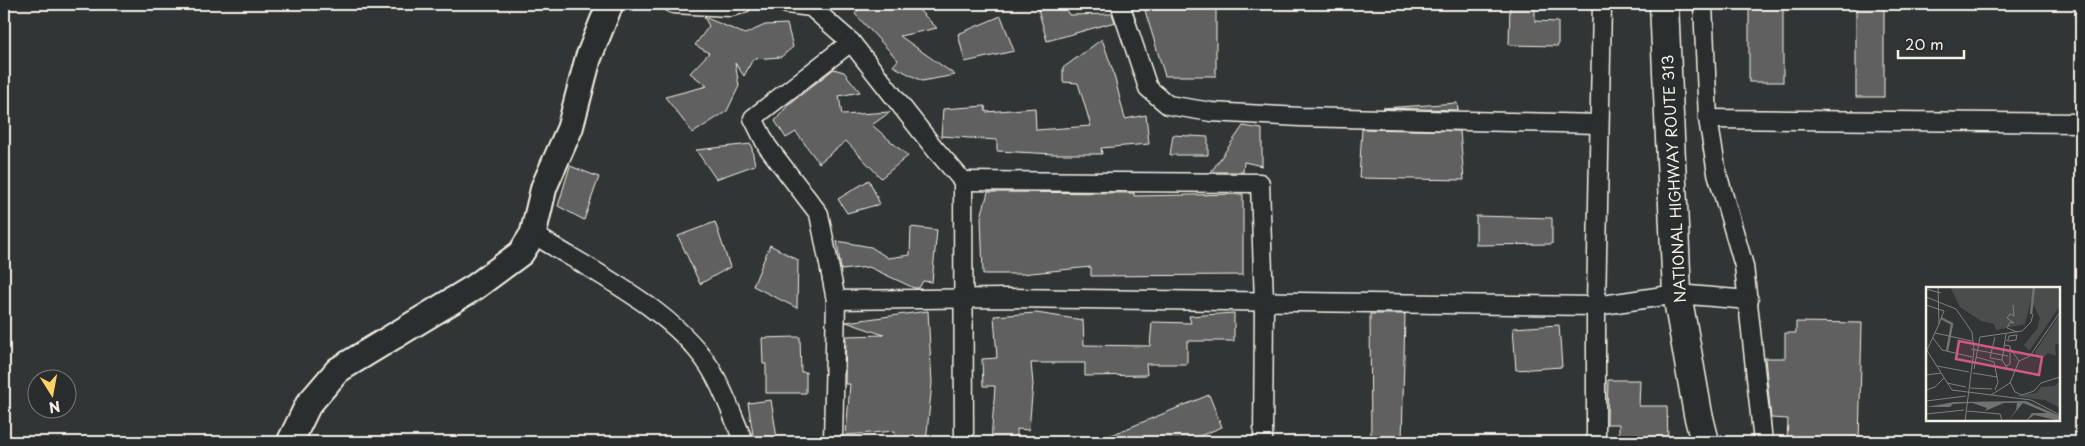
<svg xmlns="http://www.w3.org/2000/svg" width="2085" height="446" viewBox="0 0 2085 446" font-family="'Playpen Sans',sans-serif">
<style>
.building{fill:#5f605f;stroke:#f4f1e8}
.lines{fill:none;stroke-linecap:round;stroke-linejoin:round}
.street-casing{stroke:#f4f1e8;stroke-width:21}
.secondary-casing{stroke:#f4f1e8;stroke-width:29}
.highway-casing{stroke:#f4f1e8;stroke-width:31}
.street{stroke:#2a2d2e;stroke-width:18}
.secondary{stroke:#2a2d2e;stroke-width:25}
.highway{stroke:#2a2d2e;stroke-width:28}
.labels{text-anchor:middle;dominant-baseline:central;stroke-width:4;stroke-linejoin:round;paint-order:stroke}
.street-label{font-size:15px;fill:#f4f1e8;stroke:#2a2d2e}
.inset-river{fill:none;stroke:#727370;stroke-width:2.5}
.inset-road{fill:none;stroke:#80807d;stroke-width:1}
.view{fill:#d15985;fill-opacity:0.15;stroke:#d15985;stroke-width:2.5}
.inset-edge{fill:none;stroke:#f4f1e8;stroke-width:2.5}
</style>
<rect width="100%" height="100%" fill="#323535"/>
<filter id="ink" filterUnits="userSpaceOnUse"><feTurbulence type="fractalNoise" baseFrequency=".02" numOctaves="2"/><feDisplacementMap in="SourceGraphic" scale="10" xChannelSelector="R" yChannelSelector="G"/><feConvolveMatrix kernelMatrix="1 2 1 2 8 2 1 2 1" color-interpolation-filters="sRGB"/></filter>
<g filter="url(#ink)">
<g class="building">
<path d="M 856,4 L 913,4 L 937,28 L 900,36 L 955,75 L 922,81 L 893,66 L 898,60 L 855,14 L 859,9 Z"/>
<path d="M 1049,4 L 1063,4 L 1069,15 L 1112,14 L 1115,22 L 1047,41 L 1038,9 Z"/>
<path d="M 1143,4 L 1216,4 L 1216,76 L 1165,76 Z"/>
<path d="M 1510,4 L 1535,4 L 1535,21 L 1558,22 L 1558,46 L 1509,45 Z"/>
<rect x="1749" y="4" width="34" height="78"/>
<rect x="1856" y="4" width="28" height="93"/>
<path d="M 1001,16 L 1014,51 L 965,62 L 958,34 Z"/>
<path d="M 704,17 L 745,34 L 765,25 L 787,24 L 793,47 L 781,57 L 753,59 L 744,76 L 735,63 L 739,86 L 727,111 L 693,133 L 665,97 L 707,86 L 690,73 L 709,53 L 695,45 L 709,26 Z"/>
<path d="M 1102,39 L 1113,71 L 1125,119 L 1146,115 L 1149,144 L 1101,148 L 1102,154 L 1054,154 L 997,151 L 997,140 L 941,136 L 943,109 L 985,106 L 986,112 L 1035,108 L 1036,130 L 1091,126 L 1078,83 L 1063,82 L 1063,68 Z"/>
<path d="M 834,69 L 844,72 L 860,92 L 839,96 L 842,115 L 890,112 L 872,125 L 908,156 L 881,178 L 846,141 L 819,163 L 796,132 L 786,138 L 775,121 L 788,105 Z"/>
<path d="M 1457,103 L 1458,110 L 1383,108 Z"/>
<path d="M 1243,126 L 1262,129 L 1262,166 L 1244,162 L 1243,172 L 1211,172 Z"/>
<path d="M 1362,129 L 1460,131 L 1464,180 L 1359,178 Z"/>
<path d="M 1173,135 L 1208,137 L 1208,155 L 1170,155 Z"/>
<path d="M 751,144 L 755,165 L 716,179 L 696,150 Z"/>
<path d="M 570,166 L 599,177 L 584,220 L 558,206 Z"/>
<path d="M 869,180 L 880,204 L 847,213 L 838,199 Z"/>
<path d="M 988,192 L 1134,193 L 1134,196 L 1243,194 L 1243,275 L 1091,276 L 1091,267 L 1021,274 L 983,274 L 981,217 Z"/>
<path d="M 1476,216 L 1552,218 L 1552,244 L 1476,245 Z"/>
<path d="M 715,222 L 730,267 L 700,284 L 678,236 Z"/>
<path d="M 911,227 L 937,230 L 932,282 L 923,281 L 919,288 L 914,288 L 869,267 L 841,270 L 837,241 L 871,247 L 888,258 L 910,255 Z"/>
<path d="M 770,245 L 798,260 L 797,308 L 753,286 Z"/>
<path d="M 928,311 L 932,383 L 926,442 L 895,442 L 895,431 L 846,435 L 850,384 L 845,384 L 846,336 L 884,335 L 846,322 Z"/>
<path d="M 1036,313 L 1083,320 L 1084,345 L 1150,346 L 1152,322 L 1191,323 L 1189,316 L 1234,313 L 1234,341 L 1187,341 L 1187,364 L 1146,364 L 1147,375 L 1085,376 L 1085,363 L 1031,363 L 1033,384 L 1029,430 L 1017,429 L 1017,442 L 991,442 L 995,386 L 983,386 L 982,359 L 997,358 L 994,316 Z"/>
<path d="M 1370,314 L 1405,314 L 1402,442 L 1371,442 Z"/>
<path d="M 1796,322 L 1862,323 L 1859,442 L 1787,441 L 1788,419 L 1771,418 L 1765,358 L 1785,358 L 1785,333 L 1796,333 Z"/>
<path d="M 1559,325 L 1562,367 L 1516,370 L 1513,328 Z"/>
<path d="M 796,337 L 800,337 L 801,372 L 806,372 L 806,393 L 766,393 L 766,364 L 763,364 L 762,338 Z"/>
<path d="M 1608,380 L 1640,380 L 1639,406 L 1667,406 L 1668,442 L 1619,442 L 1619,424 L 1607,424 Z"/>
<path d="M 1209,395 L 1222,427 L 1185,442 L 1094,442 Z"/>
<path d="M 771,400 L 777,438 L 754,441 L 748,403 Z"/>
</g>
<g class="lines">
<defs>
<g id="street">
<path d="M 673,4 L 730,7 L 742,4"/>
<path d="M 787,4 L 811,7 L 851,42 L 935,149 L 963,181 L 964,442"/>
<path d="M 1120,4 L 1148,88 L 1168,105 L 1211,112 L 1300,117 L 1599,124"/>
<path d="M 1703,4 L 1708,119 L 1717,173 L 1744,266 L 1763,442"/>
<path d="M 1708,119 L 2081,123"/>
<path d="M 963,181 L 1260,183 L 1264,303 L 1263,442"/>
<path d="M 533,234 C 590,270 672,309 709,366 C 724,389 733,418 744,442"/>
<path d="M 836,300 L 1003,298 L 1596,306 L 1677,294 L 1749,300"/>
<path d="M 833,442 L 836,300 L 819,214 L 767,146 L 753,118 L 851,42"/>
<path d="M 1596,442 L 1596,306 L 1602,4"/>
</g>
<path id="secondary" d="M 290,442 L 308,405 L 338,370 L 475,287 L 521,253 L 533,234 L 544,187 L 570,128 L 588,59 L 610,4"/>
<path id="highway" d="M 1664,4 L 1677,294 L 1698,414 L 1705,442"/>
</defs>
<use href="#street" class="street-casing"/>
<use href="#secondary" class="secondary-casing"/>
<use href="#highway" class="highway-casing"/>
<use href="#street" class="street"/>
<use href="#secondary" class="secondary"/>
<use href="#highway" class="highway"/>
</g>
</g>
<g class="labels">
<g class="street-label">
<text transform="translate(1673 179) rotate(-93)">NATIONAL HIGHWAY ROUTE 313</text>
</g>
</g>
<g transform="translate(1926 287)">
<rect width="134" height="134" fill="#323535"/>
<path d="M 24,0 L 134,0 L 134,19 L 103,64 L 98,58 L 111,42 L 114,31 L 105,13 L 99,37 L 70,43 L 68,37 L 55,34 L 34,20 ZM 134,27 L 134,56 L 129,58 L 130,69 L 122,66 L 118,70 L 110,68 L 109,65 ZM 134,94 L 134,121 L 119,113 L 87,109 L 110,106 L 115,100 L 128,99 Z" fill="#4b4d4c"/>
<path d="M 100,114 L 134,129 L 134,134 L 108,128 L 100,134 L 106,126 L 121,126 L 97,116 L 82,134 L 90,123 L 91,116 L 78,116 L 59,124 L 61,121 L 46,116 L 27,117 L 24,120 L 0,120 L 28,115 Z" fill="#727370"/>
<path class="inset-river" d="M 105,27 L 108,0M 15,31 L 26,37 L 21,64"/>
<path class="inset-road" d="M 0,2 L 15,6M 0,10 L 30,22 L 46,45 L 48,63 L 39,134M 0,18 L 18,24 L 13,37M 87,18 L 88,29 L 84,27 L 81,31 L 88,36 L 84,35 L 81,41 L 91,45M 9,46 L 46,54M 80,47 L 76,73 L 81,81 L 88,83M 69,50 L 64,71 L 76,73M 7,51 L 16,63 L 46,70M 80,53 L 82,54 L 90,53 L 91,48 L 83,49 L 82,53M 79,58 L 84,59 L 84,77 L 80,79M 84,61 L 93,74M 0,62 L 26,103 L 105,113 L 134,128M 45,62 L 82,69M 1,63 L 13,37 L 12,0M 50,70 L 68,75 L 72,95 L 69,103M 11,79 L 43,85M 48,82 L 54,50 L 96,44 L 105,35 L 107,27M 47,86 L 71,90M 0,88 L 15,86M 84,95 L 89,105 L 96,108 L 108,104 L 115,96 L 134,90M 21,96 L 40,100M 44,101 L 66,102M 0,103 L 9,100 L 18,91M 65,108 L 84,96 L 93,74 L 104,69 L 134,25M 0,114 L 40,109M 41,124 L 74,127 L 76,134M 0,127 L 38,123"/>
<path class="view" d="M 33,54 L 116,70 L 113,88 L 30,72 Z"/>
<rect width="134" height="134" class="inset-edge"/>
</g>
<rect width="2085" height="446" fill="none" stroke="#2a2d2e" stroke-width="20"/>
<rect x="10" y="10" width="2065" height="426" fill="none" stroke="#f4f1e8" stroke-width="2" filter="url(#ink)"/>
<g transform="translate(52 394) rotate(169)"><circle r="24" fill="#2a2d2e" stroke="#7b7b78"/>
<path d="M0-4L9 19L0 12L-9 19Z" fill="#ffd166"/>
<text y="-8" font-size="14" font-weight="bold" text-anchor="middle" fill="#f4f1e8">N</text>
</g>
<path d="M1898 50v8h66v-8" fill="none" stroke="#f4f1e8" stroke-width="2.5"/>
<text x="1905" y="50" font-size="15" fill="#f4f1e8" stroke="#2a2d2e" stroke-width="4" paint-order="stroke">20 m</text>
</svg>
